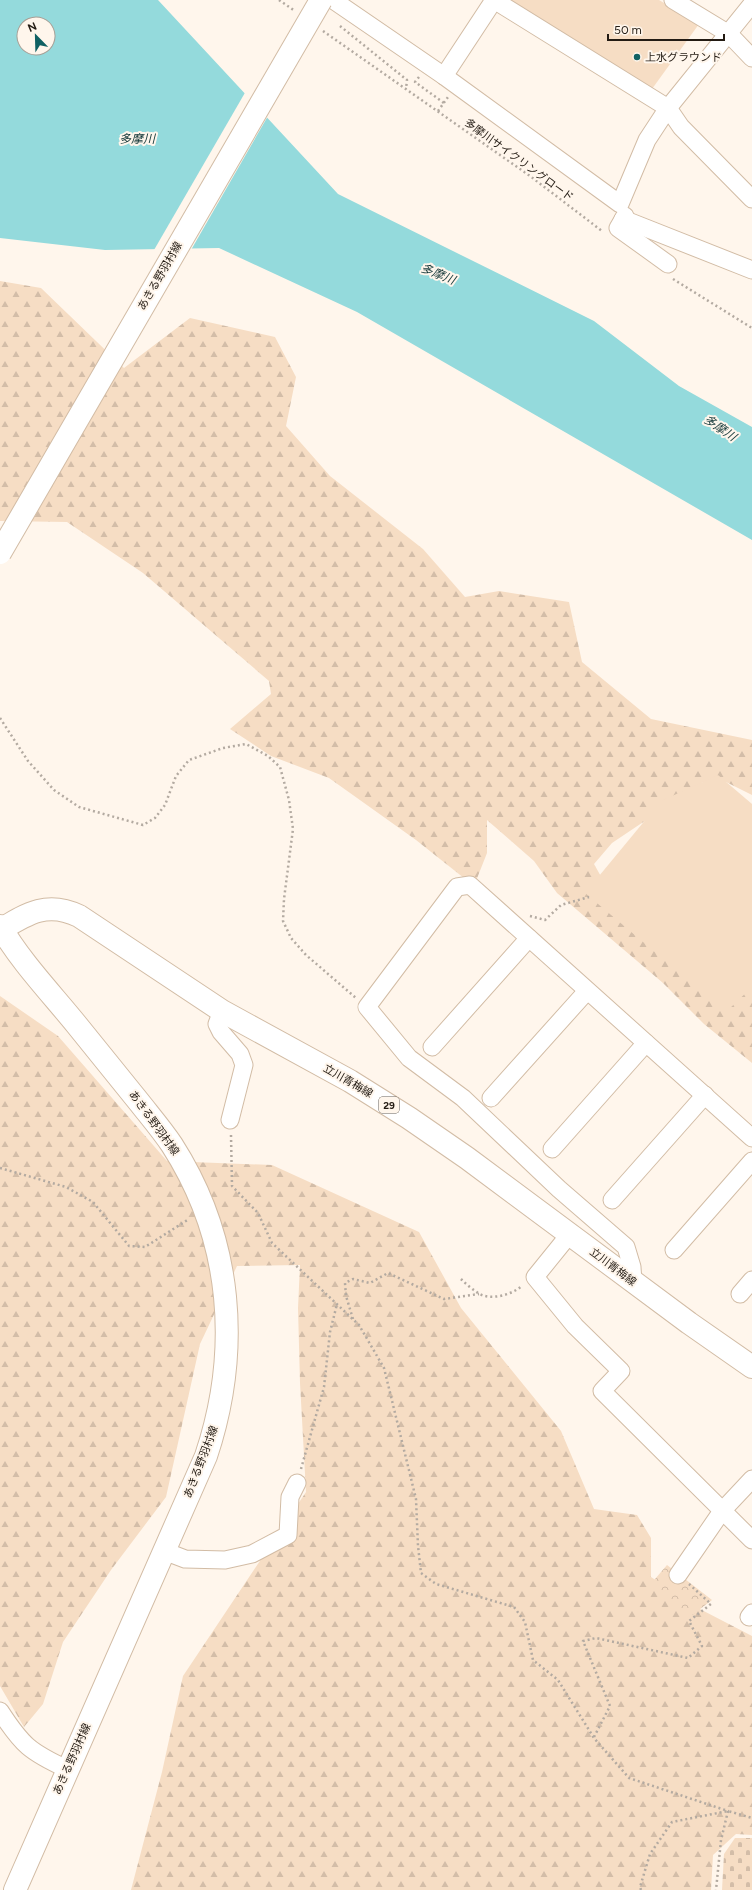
<svg xmlns="http://www.w3.org/2000/svg" width="752" height="1890" viewBox="0 0 752 1890" font-family="Figtree,'Noto Sans JP',sans-serif">
<style>
.forest{fill:url(#forest-firs)}
.cemetery{fill:url(#cemetery-stones)}
.park{fill:url(#park-crowns)}
.pitch{fill:#f6ddc4}
.water{fill:#94dadc;fill-rule:evenodd}
.pier{fill:#fff6ec}
.lines{fill:none;stroke-linecap:round;stroke-linejoin:round}
.minor-casing{stroke:#d2bca5;stroke-width:19}
.major-casing{stroke:#d2bca5;stroke-width:24}
.path{stroke:#b3aaa1;stroke-width:2.5;stroke-dasharray:2 3;stroke-linecap:butt}
.minor{stroke:#fff;stroke-width:17}
.major{stroke:#fff;stroke-width:22}
.major-bridge-casing{stroke:#d2bca5;stroke-width:24;stroke-linecap:butt}
.major-bridge{stroke:#fff;stroke-width:22}
.poi-dot{fill:#106163;stroke:#fff6ec;stroke-width:1.5}
.labels{text-anchor:middle;dominant-baseline:central;stroke-width:4;stroke-linejoin:round;paint-order:stroke}
.shield{fill:#fff6ec;stroke:#655d54;stroke-width:1}
.shield-label{font-size:10px;font-weight:bold;fill:#231b13}
.poi-label{font-size:11px;fill:#231b13;stroke:#fff6ec;text-anchor:start}
.street-label{font-size:11px;fill:#231b13;stroke:#fff6ec}
.water-label{font-size:12px;font-style:italic;fill:#143738;stroke:#fff6ec}
</style>
<defs>
<pattern id="forest-firs" width="22" height="20" patternUnits="userSpaceOnUse"><rect width="22" height="20" fill="#f6ddc4"/><path d="M5 1l3.5 6h-7zM16 11l3.5 6h-7z" fill="#d3bda8"/></pattern>
<pattern id="cemetery-stones" width="16" height="16" patternUnits="userSpaceOnUse"><rect width="16" height="16" fill="#f6ddc4"/><path d="M2 7V4a2 2 0 0 1 4 0v3zM10 15v-3a2 2 0 0 1 4 0v3z" fill="#d3bda8"/></pattern>
<pattern id="park-crowns" width="20" height="18" patternUnits="userSpaceOnUse"><rect width="20" height="18" fill="#f6ddc4"/><path d="M2 6a3 3 0 1 1 6 0M12 15a3 3 0 1 1 6 0" fill="none" stroke="#d3bda8"/></pattern>
</defs>
<rect width="100%" height="100%" fill="#fff6ec"/>
<g class="forest">
<path d="M 0,281 L 41,288 L 124,368 L 190,318 L 275,337 L 296,377 L 286,426 L 330,476 L 423,549 L 465,597 L 499,591 L 569,602 L 582,662 L 651,719 L 752,740 L 752,795 L 726,782 L 703,782 L 612,843 L 594,864 L 608,889 L 752,974 L 752,1063 L 704,1024 L 663,983 L 557,893 L 534,861 L 487,820 L 487,853 L 474,886 L 416,840 L 329,778 L 271,756 L 230,729 L 271,694 L 269,681 L 143,573 L 67,522 L 0,521 Z"/>
<path d="M 0,996 L 58,1036 L 167,1161 L 272,1165 L 419,1232 L 461,1308 L 561,1431 L 594,1509 L 637,1515 L 651,1538 L 651,1577 L 696,1607 L 752,1636 L 752,1835 L 736,1834 L 713,1855 L 711,1890 L 131,1890 L 162,1772 L 183,1676 L 306,1492 L 300,1383 L 298,1308 L 300,1265 L 237,1266 L 200,1344 L 166,1497 L 111,1570 L 63,1642 L 43,1704 L 24,1727 L 0,1686 Z"/>
</g>
<path class="cemetery" d="M 735,1838 L 752,1838 L 752,1890 L 722,1890 L 724,1854 Z"/>
<path class="park" d="M 667,1565 L 712,1600 L 687,1619 L 649,1586 Z"/>
<g class="pitch">
<path d="M 503,0 L 659,0 L 699,24 L 652,89 Z"/>
<path d="M 718,775 L 752,804 L 752,987 L 726,1012 L 585,893 L 661,801 Z"/>
</g>
<path class="water" d="M 0,0 L 158,0 L 338,194 L 594,321 L 679,386 L 752,427 L 752,540 L 357,312 L 219,248 L 105,250 L 0,238 ZM 24,24 L 48,24 L 48,48 L 24,48 Z"/>
<path class="pier" d="M 246,91 L 268,116 L 191,250 L 154,250 Z"/>
<g class="lines">
<defs>
<g id="minor">
<path d="M 333,0 L 444,76 L 620,204 L 647,140 L 668,108 L 752,4"/>
<path d="M 494,0 L 668,108 L 681,127 L 752,199"/>
<path d="M 673,0 L 729,34 L 752,58"/>
<path d="M 444,76 L 494,0"/>
<path d="M 625,216 L 618,228 L 668,264"/>
<path d="M 623,219 L 752,270"/>
<path d="M 222,1011 L 217,1024 L 221,1032 L 240,1054 L 244,1065 L 230,1120"/>
<path d="M 432,1047 L 529,938"/>
<path d="M 491,1098 L 587,991"/>
<path d="M 552,1149 L 646,1043"/>
<path d="M 612,1200 L 705,1095"/>
<path d="M 569,1235 L 535,1277 L 575,1326 L 621,1371 L 602,1391 L 752,1540"/>
<path d="M 674,1250 L 752,1161"/>
<path d="M 633,1282 L 632,1267 L 626,1247 L 559,1189 L 463,1098 L 409,1058 L 367,1007 L 457,887 L 470,885 L 752,1138"/>
<path d="M 740,1294 L 752,1280"/>
<path d="M 164,1551 L 185,1559 L 225,1560 L 252,1554 L 288,1535 L 290,1497 L 297,1483"/>
<path d="M 678,1575 L 722,1511 L 752,1479"/>
<path d="M 749,1617 L 752,1613"/>
<path d="M 0,1711 C 22,1745 30,1752 67,1769"/>
</g>
<g id="major">
<path d="M 0,926 C 21,962 50,992 76,1024 C 97,1050 118,1076 139,1102 C 150,1116 162,1130 172,1145 C 233,1240 241,1351 206,1456 L 15,1890"/>
<path d="M 2,929 C 28,913 48,901 79,916 L 222,1011 L 350,1081 L 409,1118 L 467,1158 L 689,1323 L 752,1367"/>
</g>
</defs>
<use href="#minor" class="minor-casing"/>
<use href="#major" class="major-casing"/>
<g class="path">
<path d="M 279,0 L 295,11"/>
<path d="M 340,26 L 407,80 L 406,89"/>
<path d="M 323,31 L 530,176 L 602,231"/>
<path d="M 419,77 L 415,82 L 444,103"/>
<path d="M 438,111 L 448,97"/>
<path d="M 673,279 L 752,328"/>
<path d="M 0,718 L 28,761 L 54,790 L 79,807 L 143,825 L 155,818 L 165,805 L 176,776 L 189,760 L 223,748 L 246,744 L 268,756 L 280,767 L 289,800 L 293,829 L 284,899 L 283,921 L 291,938 L 306,955 L 356,998"/>
<path d="M 530,916 L 545,920 L 561,905 L 589,897"/>
<path d="M 231,1135 L 232,1186 L 258,1213 L 272,1243 L 359,1325 L 384,1368 L 416,1499 L 418,1546 L 421,1573 L 436,1584 L 514,1607 L 525,1622 L 533,1660 L 558,1680 L 594,1738 L 629,1778 L 728,1811 L 721,1840 L 716,1890"/>
<path d="M 0,1168 L 66,1187 L 93,1202 L 129,1246 L 145,1247 L 189,1219"/>
<path d="M 461,1279 C 466,1284 472,1289 478,1293 C 490,1301 511,1295 522,1286"/>
<path d="M 353,1319 L 346,1296 L 345,1283 L 353,1279 L 370,1283 L 388,1273 L 444,1299 L 479,1294"/>
<path d="M 301,1469 L 324,1387 L 330,1332 L 337,1304"/>
<path d="M 594,1737 L 610,1706 L 583,1641 L 596,1638 L 688,1658 L 702,1646 L 689,1621 L 711,1604 L 689,1584"/>
<path d="M 641,1890 L 640,1887 L 650,1854 L 672,1822 L 728,1811 L 752,1818"/>
</g>
<use href="#minor" class="minor"/>
<use href="#major" class="major"/>
<defs>
<path id="major-bridge" d="M 0,553 L 321,0"/>
</defs>
<use href="#major-bridge" class="major-bridge-casing"/>
<use href="#major-bridge" class="major-bridge"/>
</g>
<circle class="poi-dot" cx="637" cy="57" r="4"/>
<g class="labels">
<rect class="shield" x="379" y="1097" width="20" height="16" rx="3"/>
<g class="shield-label">
<text x="389" y="1105">29</text>
</g>
<g class="poi-label">
<text x="645" y="57">上水グラウンド</text>
</g>
<g class="street-label">
<text transform="translate(519 160) rotate(36)">多摩川サイクリングロード</text>
<text transform="translate(160 276) rotate(-60)">あきる野羽村線</text>
<text transform="translate(348 1081) rotate(30)">立川青梅線</text>
<text transform="translate(154 1123) rotate(54)">あきる野羽村線</text>
<text transform="translate(613 1267) rotate(37)">立川青梅線</text>
<text transform="translate(201 1462) rotate(-69)">あきる野羽村線</text>
<text transform="translate(72 1759) rotate(-66)">あきる野羽村線</text>
</g>
<g class="water-label">
<text x="137" y="139">多摩川</text>
<text transform="translate(438 274) rotate(22)">多摩川</text>
<text transform="translate(720 428) rotate(34)">多摩川</text>
</g>
</g>
<g transform="translate(36 36) rotate(337)"><circle r="19" fill="#fff6ec" stroke="#a79e95"/>
<path d="M0-3L7 15L0 10L-7 15Z" fill="#106163"/>
<text y="-6" font-size="11" font-weight="bold" text-anchor="middle" fill="#231b13">N</text>
</g>
<path d="M608 34v6h116v-6" fill="none" stroke="#231b13" stroke-width="2"/>
<text x="614" y="34" font-size="12" fill="#231b13" stroke="#fff6ec" stroke-width="3" paint-order="stroke">50 m</text>
</svg>
